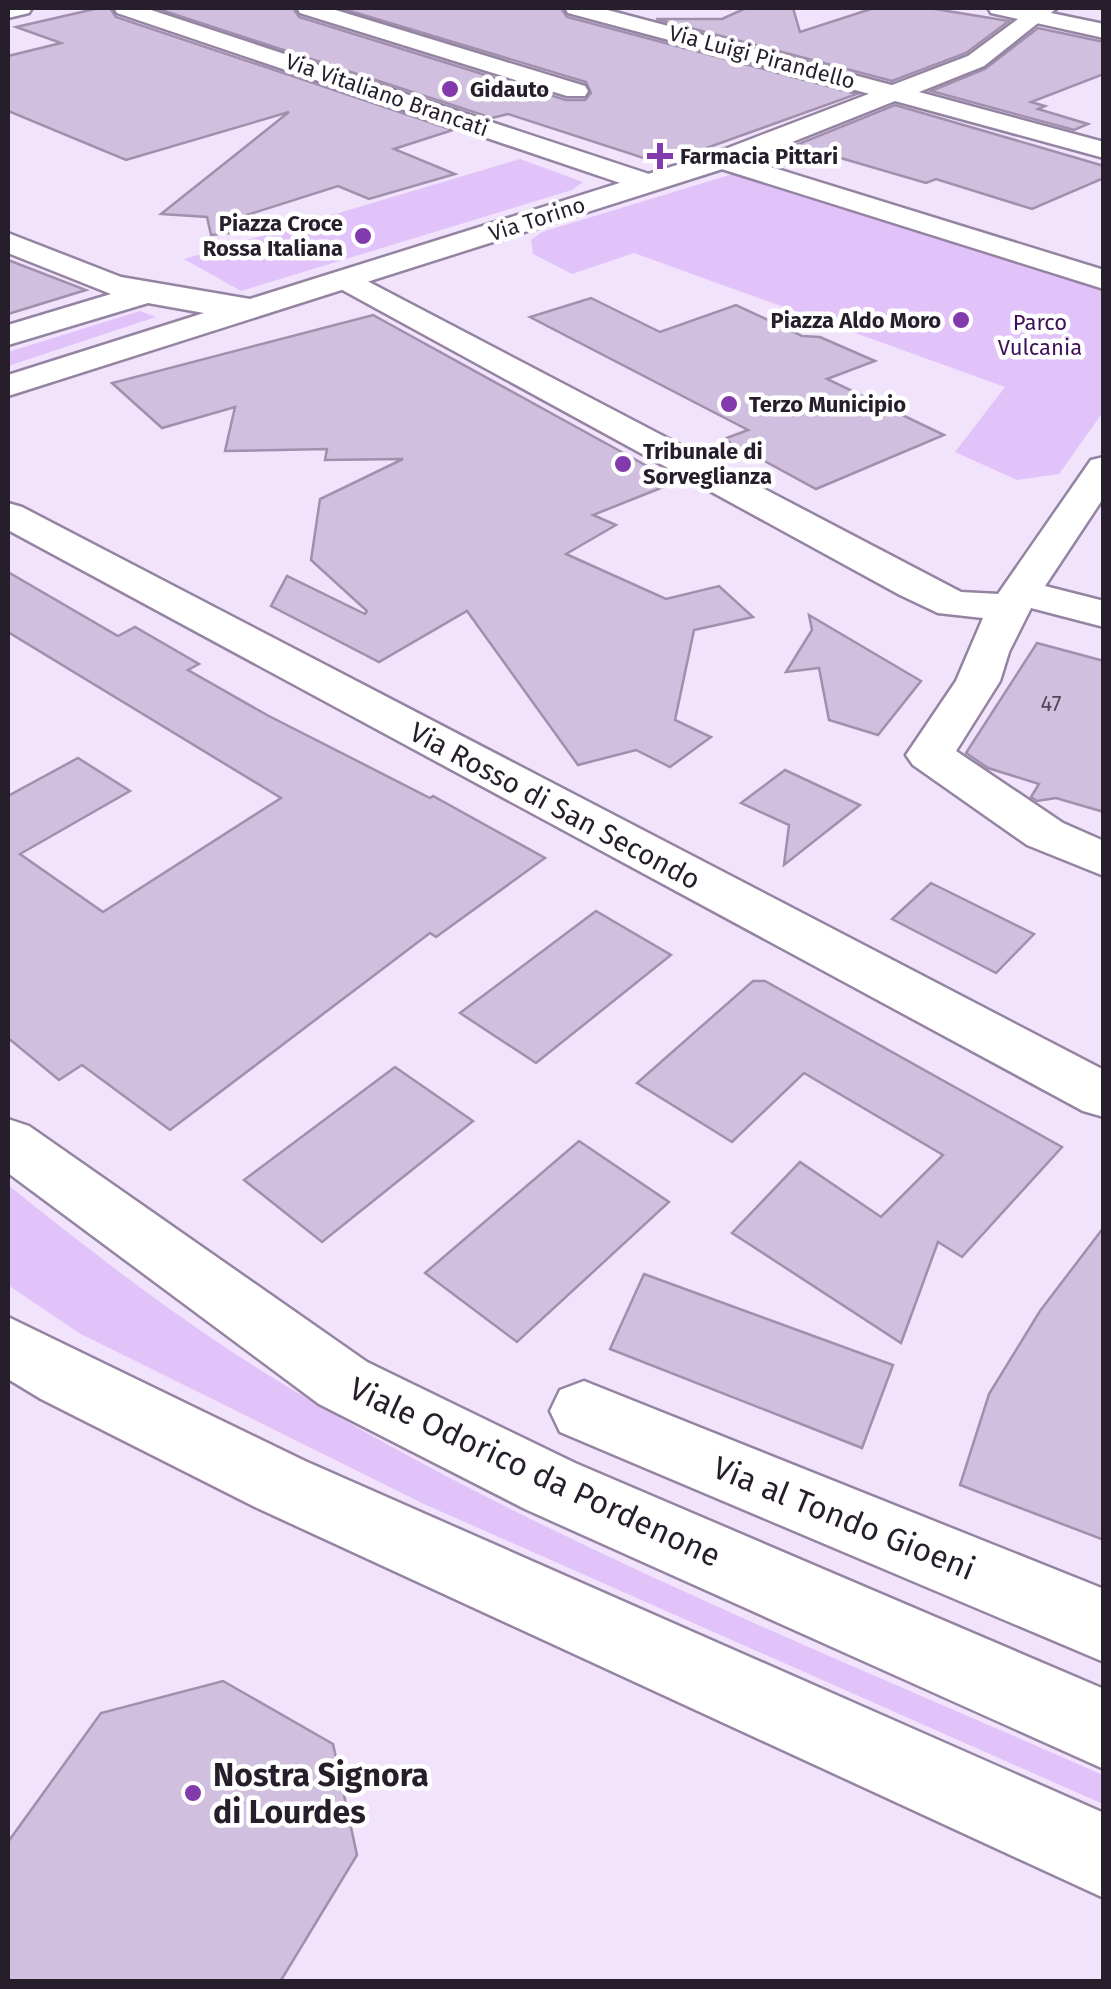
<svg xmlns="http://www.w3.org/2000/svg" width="1111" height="1989" viewBox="0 0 1111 1989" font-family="'Fira Sans',sans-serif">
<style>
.green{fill:#e2c3f9}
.building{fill:#d0bfde;stroke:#a08fad;stroke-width:2.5}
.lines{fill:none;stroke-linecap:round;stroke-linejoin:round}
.minor-casing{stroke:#9584a1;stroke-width:5}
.major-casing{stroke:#9584a1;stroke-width:5}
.minor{fill:#fff;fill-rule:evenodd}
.major{fill:#fff;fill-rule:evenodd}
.poi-dot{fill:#833aac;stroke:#fff;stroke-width:4}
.labels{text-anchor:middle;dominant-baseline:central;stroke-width:9;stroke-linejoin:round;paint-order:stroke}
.far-street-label{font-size:22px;fill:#261f2b;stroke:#fff}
.far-poi-label{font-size:22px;font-weight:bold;fill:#261f2b;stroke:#fff;text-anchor:start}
.far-park-label{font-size:22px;fill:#3e1057;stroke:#fff}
.number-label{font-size:22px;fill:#504758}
.street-label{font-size:28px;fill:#261f2b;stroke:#fff}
.near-street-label{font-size:32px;fill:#261f2b;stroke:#fff}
.near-poi-label{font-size:32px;font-weight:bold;fill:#261f2b;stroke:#fff;text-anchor:start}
</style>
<rect width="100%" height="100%" fill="#f1e3fc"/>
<g class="green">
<path d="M 520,159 L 583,182 L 572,190 L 241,291 L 184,259 Z"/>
<path d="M 736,173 L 1103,290 L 1103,412 L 1059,474 L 1017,480 L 955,452 L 1005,387 L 634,253 L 572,274 L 533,254 L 531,240 L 542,232 Z"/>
<path d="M 140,311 L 156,317 L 8,366 L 8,352 Z"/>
<path d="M 8,1185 C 87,1248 166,1310 251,1364 C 516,1531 818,1649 1103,1775 L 1103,1804 L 424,1504 L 79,1333 L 8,1285 Z"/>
</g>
<g class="building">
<path d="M 99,8 L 110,8 L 116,17 L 453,130 L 394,149 L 455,174 L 369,199 L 338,186 L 247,215 L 253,231 L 211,235 L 207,217 L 161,214 L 289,112 L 126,160 L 8,111 L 8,56 L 61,43 L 16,27 Z"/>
<path d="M 155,8 L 293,8 L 299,17 L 566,100 L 585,100 L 591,93 L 586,82 L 340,8 L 561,8 L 567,17 L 857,94 L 662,164 L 508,114 L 492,118 Z"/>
<path d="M 746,8 L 793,8 L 800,32 L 874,8 L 929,8 L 1009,21 L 966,53 L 892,81 L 656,19 L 722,19 Z"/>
<path d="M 1038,28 L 1104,42 L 1104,74 L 1031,102 L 1045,106 L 1038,109 L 1088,124 L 1074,130 L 931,91 L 985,69 Z"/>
<path d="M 895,105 L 1104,166 L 1104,178 L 1032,209 L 936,179 L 926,183 L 796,145 Z"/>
<path d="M 8,260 L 86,290 L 8,314 Z"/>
<path d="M 591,298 L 660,332 L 736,305 L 802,336 L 820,337 L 875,361 L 827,379 L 944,435 L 816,489 L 724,439 L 748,430 L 530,317 Z"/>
<path d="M 373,315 L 676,482 L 593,515 L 616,525 L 566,554 L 666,599 L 719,586 L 753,617 L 694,630 L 675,720 L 711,737 L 670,767 L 636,750 L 578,765 L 467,611 L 379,662 L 271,606 L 287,576 L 365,614 L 367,611 L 311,560 L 320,499 L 403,459 L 325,460 L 327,449 L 225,451 L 235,407 L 162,428 L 112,383 Z"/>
<path d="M 8,572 L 118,636 L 135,627 L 199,664 L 188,670 L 267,715 L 430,798 L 433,796 L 545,858 L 436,937 L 430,933 L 170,1130 L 82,1065 L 59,1080 L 8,1038 L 8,796 L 78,758 L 130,791 L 20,854 L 103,912 L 281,798 L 8,632 Z"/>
<path d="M 809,615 L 921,681 L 878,735 L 829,720 L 819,668 L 786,672 L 812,630 Z"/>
<path d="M 1037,643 L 1104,661 L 1104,812 L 1056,798 L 1037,801 L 1031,797 L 1039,784 L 988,768 L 966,753 Z"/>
<path d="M 785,770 L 860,805 L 784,865 L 789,825 L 741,803 Z"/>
<path d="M 931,883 L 1034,934 L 996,973 L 892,919 Z"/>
<path d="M 596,911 L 671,955 L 536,1063 L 460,1013 Z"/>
<path d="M 753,981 L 765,981 L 1062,1147 L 962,1257 L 938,1242 L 901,1343 L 732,1233 L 800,1162 L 881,1217 L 943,1155 L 804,1073 L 732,1142 L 637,1083 Z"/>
<path d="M 395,1067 L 473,1121 L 322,1242 L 244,1180 Z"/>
<path d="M 579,1141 L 669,1202 L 517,1342 L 425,1273 Z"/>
<path d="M 1104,1227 L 1104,1540 L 960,1485 L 989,1394 L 1040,1311 Z"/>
<path d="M 644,1274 L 893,1365 L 862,1448 L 610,1349 Z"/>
<path d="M 223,1681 L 333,1744 L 357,1855 L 280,1982 L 8,1982 L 8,1842 L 101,1713 Z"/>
</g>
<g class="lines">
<defs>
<g id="minor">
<path d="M 114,8 L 145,8 L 658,177 L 662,183 L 648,191 L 638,189 L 117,13 Z"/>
<path d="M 297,8 L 329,8 L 585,86 L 588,91 L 585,96 L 567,96 L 300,13 Z"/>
<path d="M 565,8 L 600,8 L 899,87 L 902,92 L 899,97 L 881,97 L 568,13 Z"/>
<path d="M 988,8 L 1027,8 L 1104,24 L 1104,38 L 991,13 Z"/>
<path d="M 722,152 L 1104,270 L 1104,289 L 712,166 L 708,160 L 712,154 Z"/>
<path d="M 348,271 L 961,592 L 998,594 L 1091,460 L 1104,457 L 1104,497 L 1045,586 L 1104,601 L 1104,627 L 1031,608 L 1009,652 L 1000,681 L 956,751 L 1063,823 L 1104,841 L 1104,876 L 1027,845 L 913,765 L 906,755 L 956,681 L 983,618 L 938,613 L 900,595 L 337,287 L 332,280 L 337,273 Z"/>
<path d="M 584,1381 L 1104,1589 L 1104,1662 L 560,1432 L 550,1411 L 560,1390 Z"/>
</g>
<g id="major">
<path d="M 8,8 L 32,8 L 29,13 L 8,18 Z"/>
<path d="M 1033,8 L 1057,8 L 984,66 L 919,92 L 1104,142 L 1104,158 L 895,101 L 732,166 L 8,396 L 8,375 L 204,313 L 148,303 L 8,345 L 8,325 L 111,294 L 8,253 L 8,233 L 121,277 L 250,299 L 712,154 L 968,56 Z"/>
<path d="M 8,503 L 22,507 L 1104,1070 L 1104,1117 L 1083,1111 L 8,530 Z"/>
<path d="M 8,1119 L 29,1126 L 367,1362 L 575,1463 L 1104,1689 L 1104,1769 L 525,1509 L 319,1404 L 8,1173 Z"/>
<path d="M 8,1317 L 305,1461 L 1104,1813 L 1104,1898 L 255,1507 L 41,1399 L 8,1379 Z"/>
</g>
</defs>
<use href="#minor" class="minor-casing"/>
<use href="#major" class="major-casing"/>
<use href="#minor" class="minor"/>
<use href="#major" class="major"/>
</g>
<g class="poi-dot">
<circle cx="450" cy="89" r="10"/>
<path d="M655 141h10v10h10v10h-10v10h-10v-10h-10v-10h10z"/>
<circle cx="363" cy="236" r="10"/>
<circle cx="961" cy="320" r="10"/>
<circle cx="729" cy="404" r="10"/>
<circle cx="623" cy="464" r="10"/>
<circle cx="193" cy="1793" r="10"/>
</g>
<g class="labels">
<g class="far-street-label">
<text transform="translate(762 57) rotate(15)">Via Luigi Pirandello</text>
<text transform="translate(387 95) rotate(19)">Via Vitaliano Brancati</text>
<text transform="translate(537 219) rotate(-18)">Via Torino</text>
</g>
<g class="far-poi-label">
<text x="470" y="89">Gidauto</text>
<text x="680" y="156">Farmacia Pittari</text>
<text x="343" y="223" text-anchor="end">Piazza Croce<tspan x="343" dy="25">Rossa Italiana</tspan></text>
<text x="941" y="320" text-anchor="end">Piazza Aldo Moro</text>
<text x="749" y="404">Terzo Municipio</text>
<text x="643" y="451">Tribunale di<tspan x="643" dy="25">Sorveglianza</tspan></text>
</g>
<g class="far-park-label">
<text x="1040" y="322">Parco<tspan x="1040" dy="25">Vulcania</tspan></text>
</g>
<g class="number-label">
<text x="1051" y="703">47</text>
</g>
<g class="street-label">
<text transform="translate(555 806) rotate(28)">Via Rosso di San Secondo</text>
</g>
<g class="near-street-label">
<text transform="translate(535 1472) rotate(25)">Viale Odorico da Pordenone</text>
<text transform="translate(844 1518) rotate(22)">Via al Tondo Gioeni</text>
</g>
<g class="near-poi-label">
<text x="213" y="1775">Nostra Signora<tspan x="213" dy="37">di Lourdes</tspan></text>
</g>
</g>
<rect width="1111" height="1989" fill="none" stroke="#261f2b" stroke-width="20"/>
</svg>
